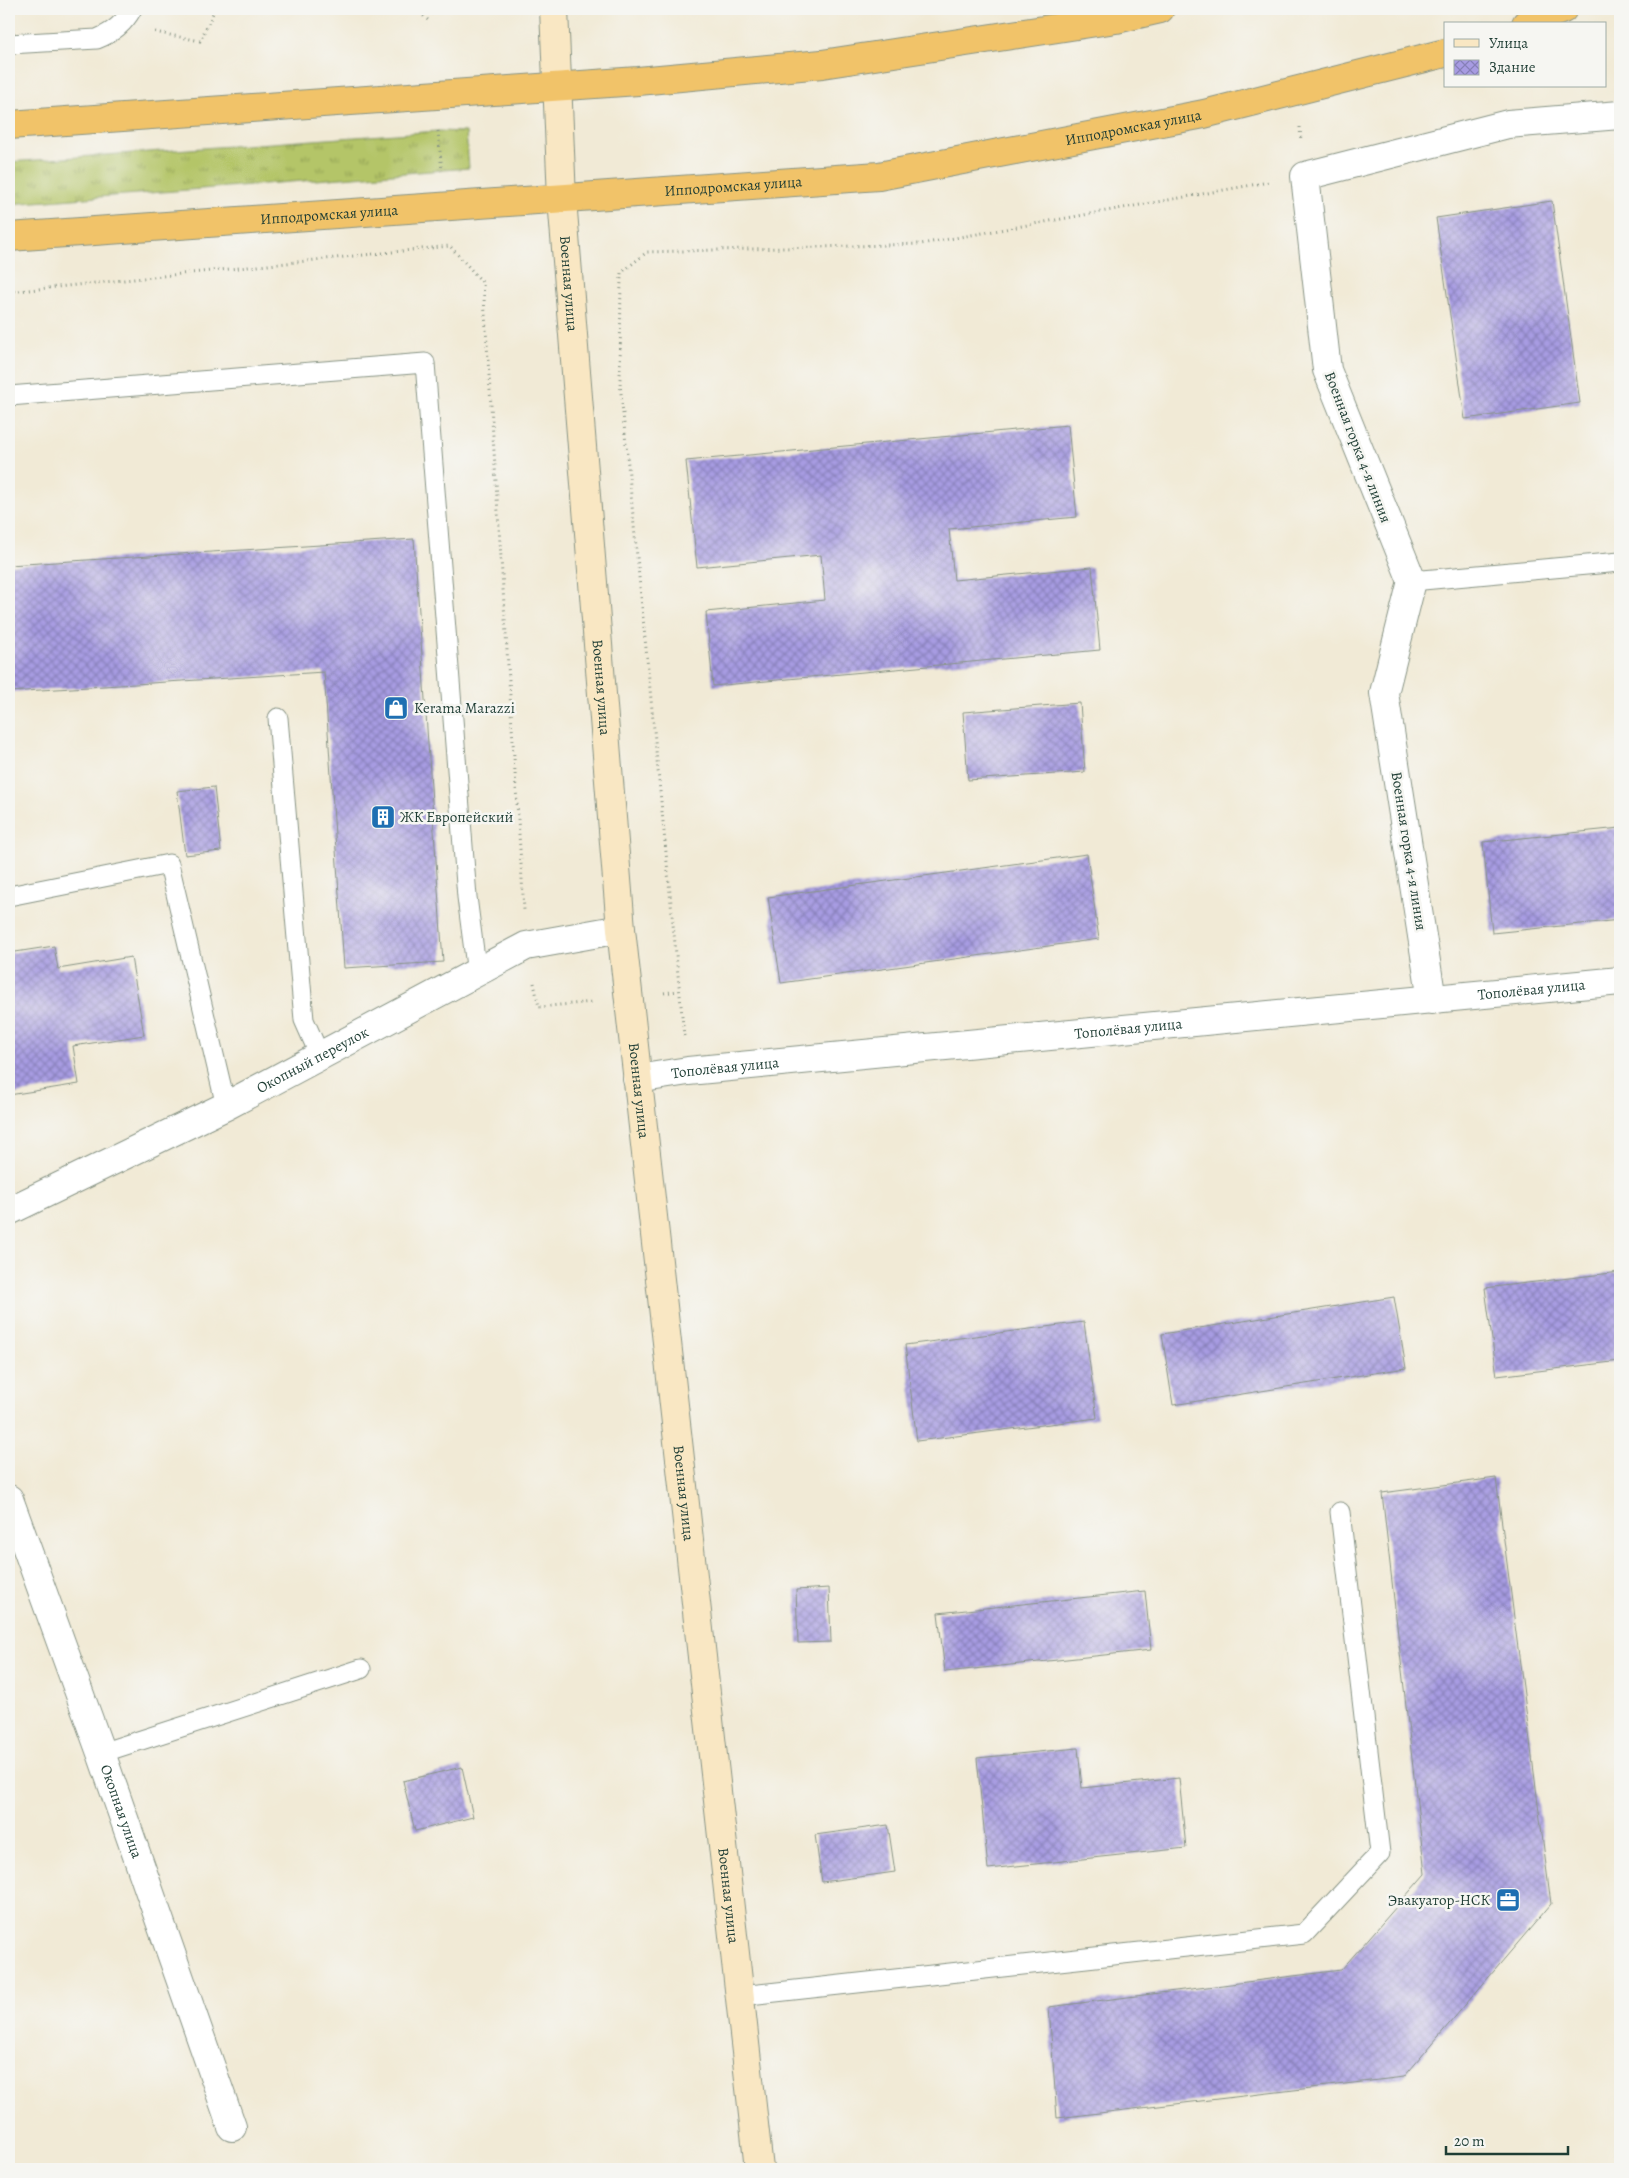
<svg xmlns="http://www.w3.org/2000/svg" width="1629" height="2178" viewBox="0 0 1629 2178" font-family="Alegreya,serif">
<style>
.grass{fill:url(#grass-tufts);stroke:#6a814e}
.building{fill:url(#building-cross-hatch)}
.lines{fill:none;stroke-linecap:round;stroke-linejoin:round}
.service-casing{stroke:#889485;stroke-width:21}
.minor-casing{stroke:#889485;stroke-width:30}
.secondary-casing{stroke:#889485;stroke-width:30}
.trunk-casing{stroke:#889485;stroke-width:30}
.path{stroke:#889485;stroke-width:3;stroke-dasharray:1 4;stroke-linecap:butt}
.service{stroke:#fff;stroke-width:19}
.minor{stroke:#fff;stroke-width:28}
.secondary{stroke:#f9e7c3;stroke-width:28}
.trunk{stroke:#f1c369;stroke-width:28}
.labels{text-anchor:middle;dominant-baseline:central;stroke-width:5;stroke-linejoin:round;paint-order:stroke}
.street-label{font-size:15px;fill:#1f3d34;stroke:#f6f6f2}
.poi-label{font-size:15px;fill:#1f3d34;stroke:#f6f6f2;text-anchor:start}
</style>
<defs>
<pattern id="grass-tufts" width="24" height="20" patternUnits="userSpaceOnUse" patternTransform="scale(1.25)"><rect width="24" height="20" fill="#b4c568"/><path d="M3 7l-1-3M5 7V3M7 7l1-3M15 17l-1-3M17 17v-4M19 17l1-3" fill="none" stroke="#92a156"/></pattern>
<pattern id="building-cross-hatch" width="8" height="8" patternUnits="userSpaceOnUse" patternTransform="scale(1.25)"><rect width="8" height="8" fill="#a79be2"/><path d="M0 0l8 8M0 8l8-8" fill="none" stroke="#8780b8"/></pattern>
</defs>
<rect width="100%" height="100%" fill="#f6f6f2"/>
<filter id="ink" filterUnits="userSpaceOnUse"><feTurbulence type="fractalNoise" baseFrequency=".02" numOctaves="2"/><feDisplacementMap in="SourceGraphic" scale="10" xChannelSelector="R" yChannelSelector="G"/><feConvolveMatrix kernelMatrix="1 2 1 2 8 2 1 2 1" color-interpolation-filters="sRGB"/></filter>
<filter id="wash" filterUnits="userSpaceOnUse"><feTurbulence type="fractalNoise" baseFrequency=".0096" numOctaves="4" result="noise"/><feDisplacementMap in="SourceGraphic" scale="20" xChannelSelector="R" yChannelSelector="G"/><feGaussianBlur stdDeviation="1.12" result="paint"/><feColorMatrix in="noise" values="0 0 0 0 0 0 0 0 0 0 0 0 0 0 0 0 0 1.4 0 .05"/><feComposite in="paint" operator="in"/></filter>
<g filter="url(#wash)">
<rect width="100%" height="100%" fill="#f1ead6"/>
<path class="grass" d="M 438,131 L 466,132 L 469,168 L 9,204 L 9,162 Z"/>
<g id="blocks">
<g class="building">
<path d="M 1552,201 L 1580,403 L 1465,419 L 1436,218 Z"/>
<path d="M 1068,425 L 1077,517 L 949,529 L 954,580 L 1092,567 L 1100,650 L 713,686 L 706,612 L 825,600 L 821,555 L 697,567 L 686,461 Z"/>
<path d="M 414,539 L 443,962 L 344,968 L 324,672 L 9,692 L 9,565 Z"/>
<path d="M 1080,703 L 1085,772 L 968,780 L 963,712 Z"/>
<path d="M 214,787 L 221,851 L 185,855 L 177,791 Z"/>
<path d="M 1620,828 L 1620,920 L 1492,933 L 1483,842 Z"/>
<path d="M 1087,854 L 1099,939 L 781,983 L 768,897 Z"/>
<path d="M 54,946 L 58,969 L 131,957 L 144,1035 L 73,1046 L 79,1084 L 9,1095 L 9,953 Z"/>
<path d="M 1620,1272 L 1620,1361 L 1497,1376 L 1485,1288 Z"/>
<path d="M 1394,1297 L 1406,1368 L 1173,1405 L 1162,1334 Z"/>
<path d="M 1084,1322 L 1097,1418 L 917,1441 L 905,1345 Z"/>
<path d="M 1496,1478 L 1551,1904 L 1404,2077 L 1057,2118 L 1049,2007 L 1341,1970 L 1425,1874 L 1382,1493 Z"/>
<path d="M 829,1588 L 831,1642 L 798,1643 L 796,1590 Z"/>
<path d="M 1145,1591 L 1151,1650 L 945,1672 L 938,1613 Z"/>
<path d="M 1078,1748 L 1082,1788 L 1179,1778 L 1186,1848 L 988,1869 L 977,1758 Z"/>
<path d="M 462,1767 L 473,1817 L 415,1831 L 403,1781 Z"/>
<path d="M 888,1825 L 895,1872 L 822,1882 L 815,1835 Z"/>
</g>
</g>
</g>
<g filter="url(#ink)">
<use href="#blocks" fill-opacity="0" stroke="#889485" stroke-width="1"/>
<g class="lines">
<defs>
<g id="service">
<path d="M 9,44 L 97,39 C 112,33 124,24 132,9"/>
<path d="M 9,396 L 425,363 L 467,897 L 477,974"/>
<path d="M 1412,581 L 1620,562"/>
<path d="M 278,718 L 304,1020 L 320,1056"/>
<path d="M 9,896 L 169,864 L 226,1106"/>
<path d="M 101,1753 L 361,1669"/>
<path d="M 740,1996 L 1304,1934 L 1380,1853 L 1340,1512"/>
</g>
<g id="minor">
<path d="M 1432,1000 L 1384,693 L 1412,581 L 1327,370 L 1305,176 L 1508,124 L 1620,115"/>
<path id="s1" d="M 637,1079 L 688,1071 L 1620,981"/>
<path id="s2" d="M 9,1211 L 226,1106 L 526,946 L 621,929"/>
<path id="s3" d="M 9,1499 L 101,1753 L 232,2127"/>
</g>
<g id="secondary">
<path id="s4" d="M 554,9 L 562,199 L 621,929 L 759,2169"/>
</g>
<g id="trunk">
<path d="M 1526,24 L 1563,9"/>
<path d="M 9,125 L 638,81 L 822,64 L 1116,19 L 1160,9"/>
<path id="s5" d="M 9,237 L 879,176 L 1204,114 L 1445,53"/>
</g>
</defs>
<use href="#service" class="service-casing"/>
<use href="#minor" class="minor-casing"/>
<use href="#secondary" class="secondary-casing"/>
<use href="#trunk" class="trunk-casing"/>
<g class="path">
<path d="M 416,9 L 430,22"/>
<path d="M 155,32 L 200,41 L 215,9"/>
<path d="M 1300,127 L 1301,141"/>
<path d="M 438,131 L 442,171"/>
<path d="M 9,292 L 450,246 L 483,283 L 524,910"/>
<path d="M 534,983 L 539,1007 L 593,1002"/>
<path d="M 664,993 L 678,991"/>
<path d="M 684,1036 L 620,383 L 621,273 L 647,252 L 921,244 L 1269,182"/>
</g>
<use href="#service" class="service"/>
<use href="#minor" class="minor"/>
<use href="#secondary" class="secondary"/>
<use href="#trunk" class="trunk"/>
</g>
</g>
<defs>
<symbol id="shop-square" viewBox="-11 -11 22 22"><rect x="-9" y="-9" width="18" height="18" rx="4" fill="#1f6fb2" stroke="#f6f6f2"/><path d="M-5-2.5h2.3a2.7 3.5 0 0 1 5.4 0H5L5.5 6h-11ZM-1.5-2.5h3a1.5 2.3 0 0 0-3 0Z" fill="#fff"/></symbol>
<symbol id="building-square" viewBox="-11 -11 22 22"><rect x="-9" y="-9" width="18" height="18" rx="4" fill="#1f6fb2" stroke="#f6f6f2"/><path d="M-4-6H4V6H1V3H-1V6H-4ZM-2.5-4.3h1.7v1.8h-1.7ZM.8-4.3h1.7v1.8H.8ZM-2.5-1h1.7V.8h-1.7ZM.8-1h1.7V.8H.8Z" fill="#fff"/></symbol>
<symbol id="office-square" viewBox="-11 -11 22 22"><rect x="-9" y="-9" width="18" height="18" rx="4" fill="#1f6fb2" stroke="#f6f6f2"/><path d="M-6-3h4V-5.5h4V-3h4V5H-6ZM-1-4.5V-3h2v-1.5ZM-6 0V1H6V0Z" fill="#fff"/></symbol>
</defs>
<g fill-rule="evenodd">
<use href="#shop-square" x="382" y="694" width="28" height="28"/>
<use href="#building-square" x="369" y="803" width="28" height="28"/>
<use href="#office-square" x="1494" y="1886" width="28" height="28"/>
</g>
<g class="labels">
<g class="street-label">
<text stroke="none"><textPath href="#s5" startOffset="1131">Ипподромская улица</textPath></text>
<text stroke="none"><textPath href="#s5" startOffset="726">Ипподромская улица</textPath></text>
<text stroke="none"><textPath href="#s5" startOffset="321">Ипподромская улица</textPath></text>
<text stroke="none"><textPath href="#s4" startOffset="275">Военная улица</textPath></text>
<text transform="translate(1358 447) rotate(69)">Военная горка 4-я линия</text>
<text stroke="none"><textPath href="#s4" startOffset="680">Военная улица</textPath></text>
<text transform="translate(1409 851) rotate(81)">Военная горка 4-я линия</text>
<text stroke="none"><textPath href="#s1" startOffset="899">Тополёвая улица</textPath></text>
<text stroke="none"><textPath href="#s1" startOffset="494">Тополёвая улица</textPath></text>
<text stroke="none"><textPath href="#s2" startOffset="339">Окопный переулок</textPath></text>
<text stroke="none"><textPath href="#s1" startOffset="89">Тополёвая улица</textPath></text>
<text stroke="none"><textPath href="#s4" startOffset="1085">Военная улица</textPath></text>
<text stroke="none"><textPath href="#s4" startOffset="1490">Военная улица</textPath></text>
<text stroke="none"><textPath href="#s3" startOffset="332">Окопная улица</textPath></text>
<text stroke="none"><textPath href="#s4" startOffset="1895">Военная улица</textPath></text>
</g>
<g class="poi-label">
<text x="414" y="708">Kerama Marazzi</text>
<text x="400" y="817">ЖК Европейский</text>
<text x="1490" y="1900" text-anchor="end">Эвакуатор-НСК</text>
</g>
</g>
<rect width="1629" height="2178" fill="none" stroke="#f6f6f2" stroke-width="30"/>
<rect x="1444" y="22" width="162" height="65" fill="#f6f6f2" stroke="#a0aca6"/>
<rect x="1454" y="39" width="25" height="8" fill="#f9e7c3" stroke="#a0aca6"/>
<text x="1489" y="48" font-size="15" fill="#1f3d34">Улица</text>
<rect x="1454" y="60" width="25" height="15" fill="url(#building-cross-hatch)" stroke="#a0aca6"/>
<text x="1489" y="72" font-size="15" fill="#1f3d34">Здание</text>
<path d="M1446 2146v8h122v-8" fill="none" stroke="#1f3d34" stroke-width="2.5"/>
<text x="1454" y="2146" font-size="15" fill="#1f3d34" stroke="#f6f6f2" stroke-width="4" paint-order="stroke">20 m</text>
</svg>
